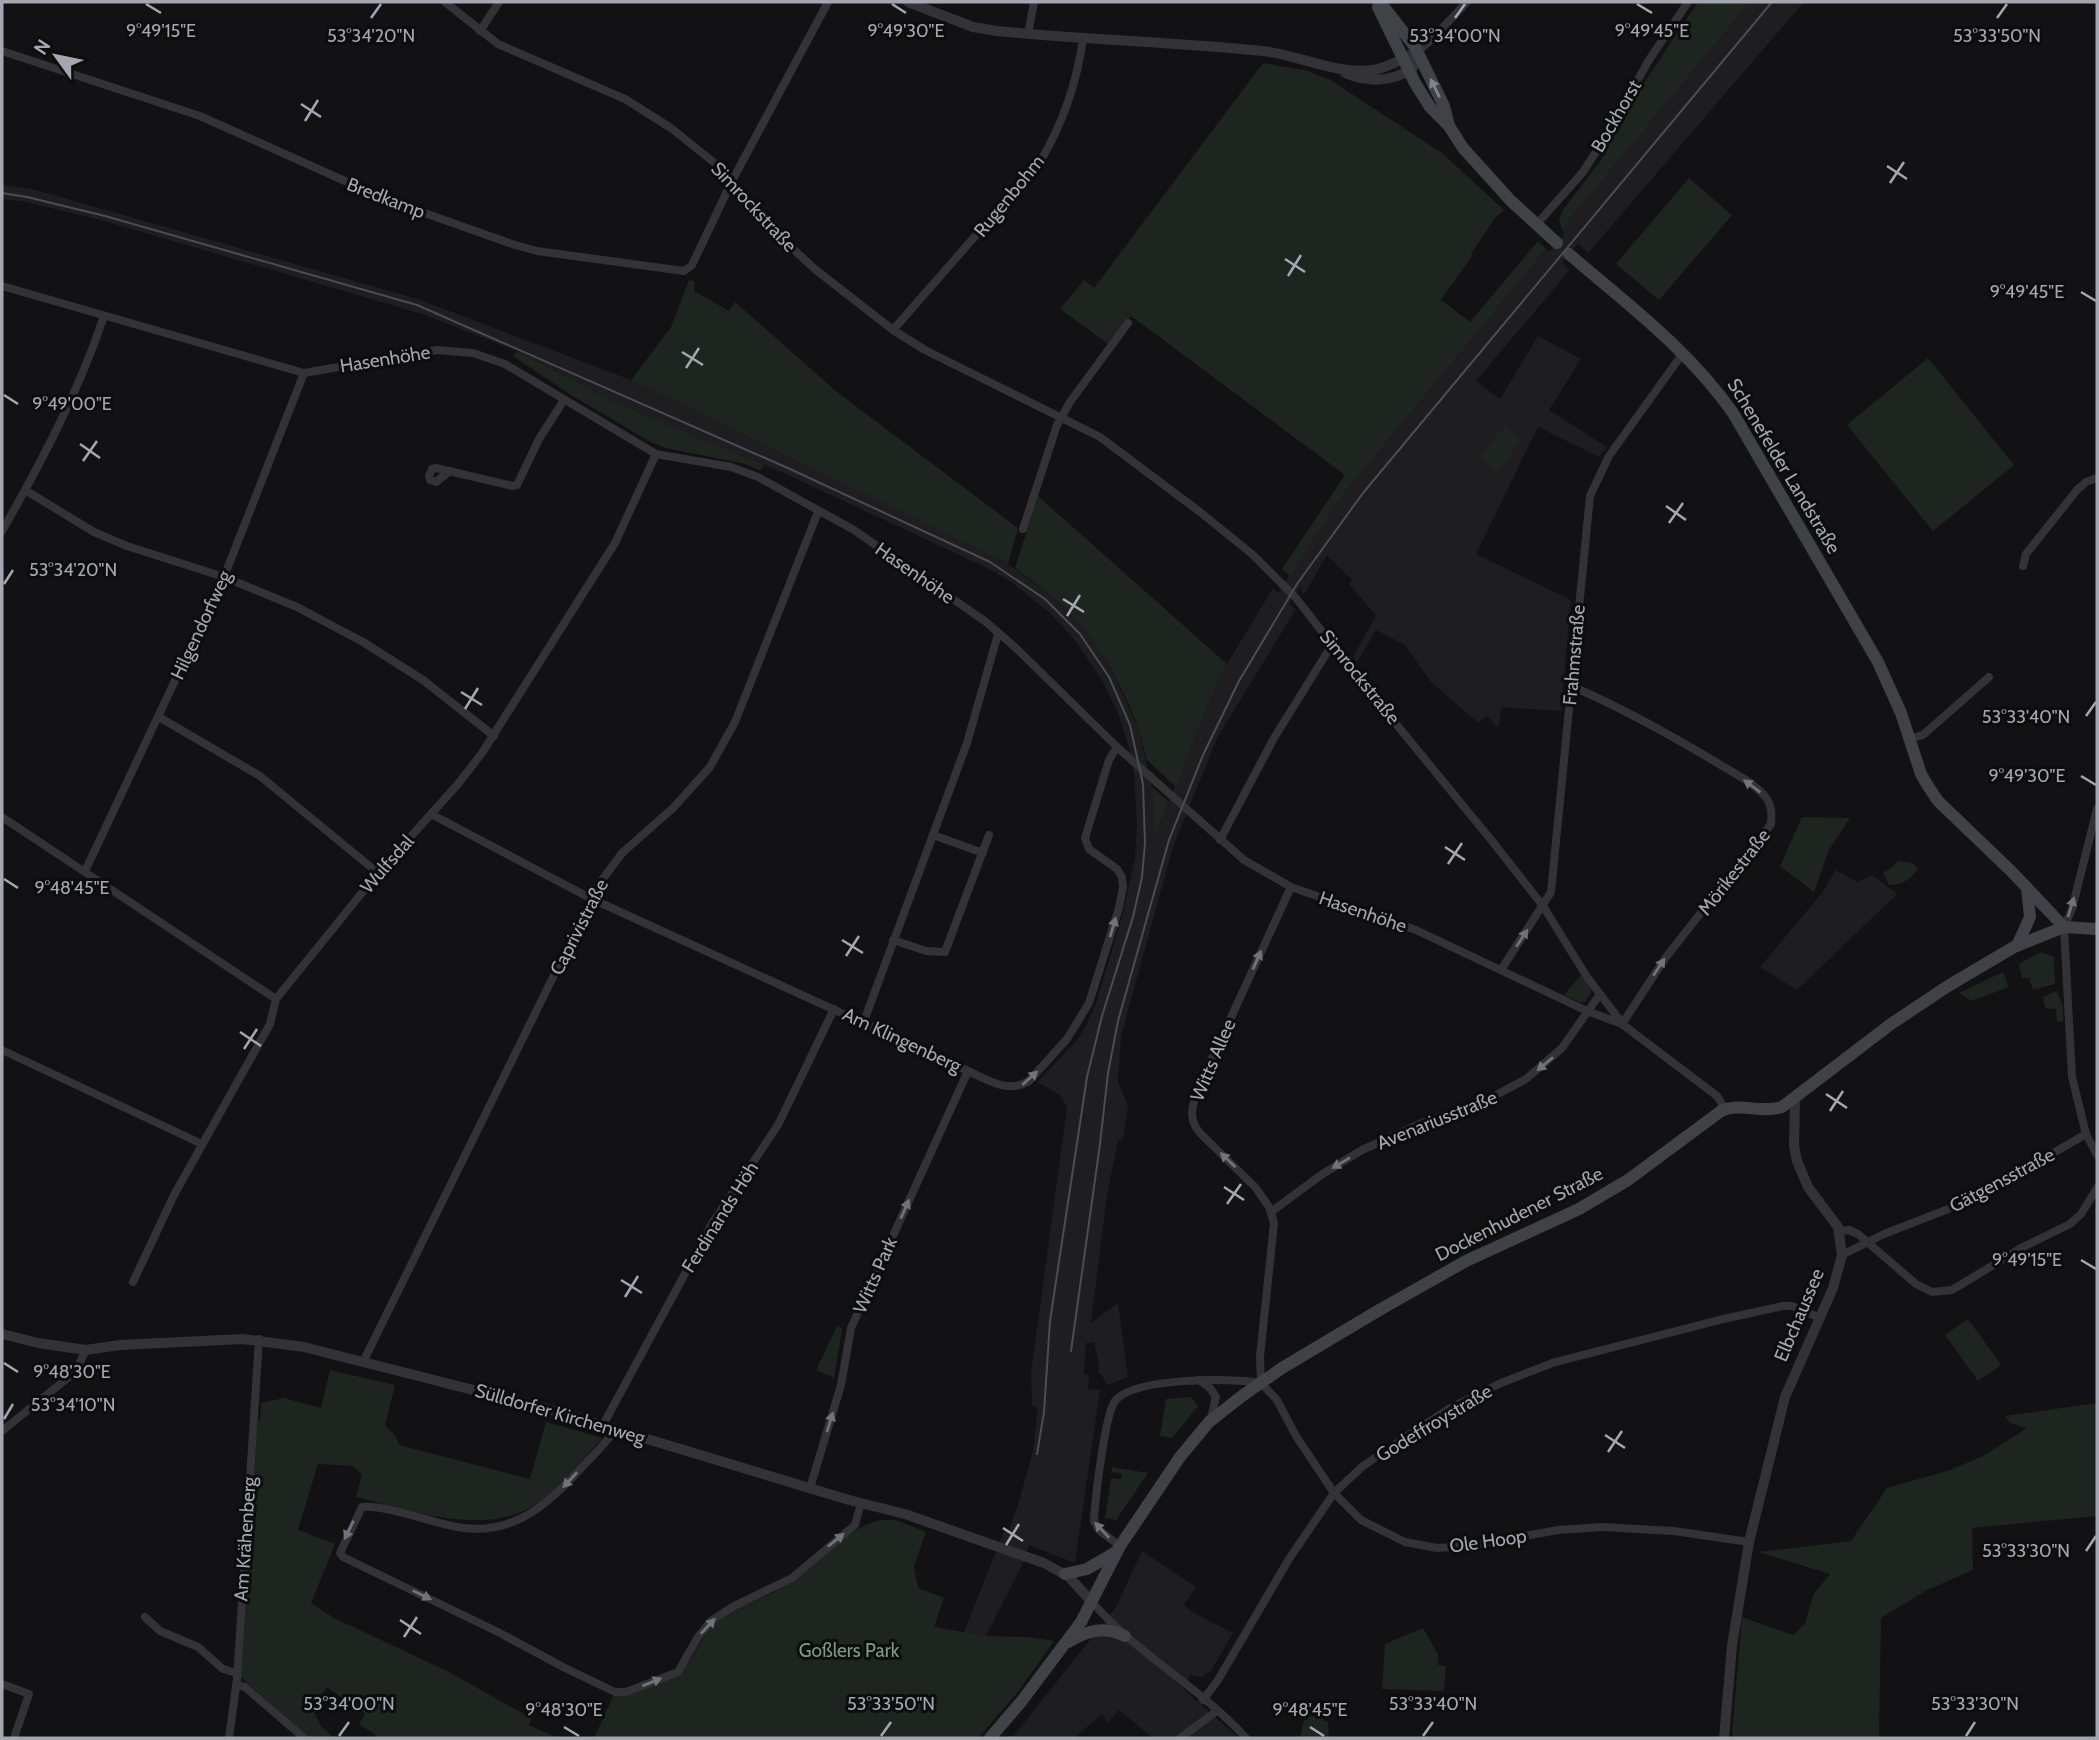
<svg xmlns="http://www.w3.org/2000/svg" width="2099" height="1740" viewBox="0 0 2099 1740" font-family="Cabin,sans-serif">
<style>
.built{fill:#1e1e20}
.green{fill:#1e2520}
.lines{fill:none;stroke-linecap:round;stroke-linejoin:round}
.minor{stroke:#333337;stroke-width:8}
.tertiary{stroke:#333337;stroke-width:10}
.secondary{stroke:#414247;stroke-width:12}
.tram{stroke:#4c4d52;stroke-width:2}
.oneway{fill:#81848d}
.oneway2{fill:#71737b}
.ticks{fill:none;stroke:#a4a7b2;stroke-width:2.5}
.labels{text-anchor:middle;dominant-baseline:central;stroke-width:6;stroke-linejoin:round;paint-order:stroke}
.street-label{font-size:19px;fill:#a4a7b2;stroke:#0d0d0e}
.park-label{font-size:19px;fill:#7d9b83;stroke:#0d0d0e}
.ticks-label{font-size:18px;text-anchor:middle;fill:#a4a7b2;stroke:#0d0d0e;stroke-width:6;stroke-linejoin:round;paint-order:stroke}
</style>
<rect width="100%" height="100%" fill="#121113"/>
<g class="built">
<path d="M 1750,2 L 1804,2 L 1588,253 L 1578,244 L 1562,262 L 1569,269 L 1568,272 L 1476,381 L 1500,399 L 1538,336 L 1581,359 L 1549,410 L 1607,447 L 1599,457 L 1538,427 L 1476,554 L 1571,600 L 1561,711 L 1502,707 L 1498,727 L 1487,716 L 1478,723 L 1431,682 L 1405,645 L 1376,630 L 1357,662 L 1353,657 L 1376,615 L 1349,584 L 1352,580 L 1327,555 L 1304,595 L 1300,587 L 1289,604 L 1296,609 L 1217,738 L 1173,847 L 1121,1036 L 1118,1082 L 1128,1106 L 1123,1139 L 1118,1140 L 1107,1195 L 1091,1323 L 1118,1303 L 1128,1377 L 1107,1385 L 1101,1374 L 1098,1373 L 1099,1366 L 1094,1342 L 1086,1343 L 1084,1374 L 1089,1376 L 1088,1389 L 1100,1390 L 1075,1563 L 1029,1545 L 1022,1565 L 986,1636 L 964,1632 L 1004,1531 L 1008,1532 L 1017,1508 L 1033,1451 L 1038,1408 L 1032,1406 L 1031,1373 L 1067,1107 L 1059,1094 L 1037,1082 L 1077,1040 L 1087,1024 L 1097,1000 L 1124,910 L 1135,857 L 1137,825 L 1134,772 L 1129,747 L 1118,713 L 1103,682 L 1074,639 L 1050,613 L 1011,582 L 987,568 L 788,475 L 614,402 L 517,351 L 422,314 L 104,221 L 26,202 L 2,199 L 2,185 L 32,189 L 418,299 L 631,380 L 1008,564 L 1063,605 L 1089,635 L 1108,663 L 1138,727 L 1152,787 L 1156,835 L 1203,716 L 1227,664 L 1273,588 L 1278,593 L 1337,502 L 1546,249 L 1550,251 L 1565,233 L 1562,229 Z"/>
<path d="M 1836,870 L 1857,882 L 1872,875 L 1897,894 L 1797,990 L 1760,967 L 1821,894 Z"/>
<path d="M 1142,1551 L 1196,1587 L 1184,1605 L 1192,1612 L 1233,1633 L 1211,1671 L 1201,1677 L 1191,1675 L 1182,1688 L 1239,1738 L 1153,1738 L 1119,1710 L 1107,1723 L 1102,1714 L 1074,1738 L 1012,1738 L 1116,1607 Z"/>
</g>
<g class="green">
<path d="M 1698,2 L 1750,2 L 1562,229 L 1559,220 L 1562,211 L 1601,160 L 1640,89 Z"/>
<path d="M 1263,63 L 1308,71 L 1332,81 L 1442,153 L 1504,210 L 1495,218 L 1471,254 L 1472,256 L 1441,300 L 1470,322 L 1538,241 L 1546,249 L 1337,502 L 1290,576 L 1282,569 L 1345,475 L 1131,316 L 1108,344 L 1060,309 L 1084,280 L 1094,288 Z"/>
<path d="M 1689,178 L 1732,215 L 1659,300 L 1616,264 Z"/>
<path d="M 689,280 L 695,281 L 694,291 L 729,311 L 735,302 L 837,392 L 1018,528 L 1008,564 L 631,380 L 671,327 Z"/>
<path d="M 517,351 L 614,402 L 764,465 L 760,471 L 746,464 L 666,448 L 651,442 L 571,395 L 513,356 Z"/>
<path d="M 1928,358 L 2014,465 L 1933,531 L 1847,425 Z"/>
<path d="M 1504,427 L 1521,441 L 1497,471 L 1480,457 Z"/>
<path d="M 1038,496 L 1227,664 L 1203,716 L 1176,787 L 1147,760 L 1138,727 L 1128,702 L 1108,663 L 1089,635 L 1063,605 L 1015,568 Z"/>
<path d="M 1152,787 L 1169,802 L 1155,836 Z"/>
<path d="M 1802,817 L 1850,818 L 1829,850 L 1814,892 L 1780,866 Z"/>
<path d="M 1899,861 L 1913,863 L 1918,869 C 1911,878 1902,886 1889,885 L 1883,872 L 1887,871 Z"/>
<path d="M 2041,952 L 2054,957 L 2055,984 L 2033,990 L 2029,978 L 2022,978 L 2019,964 Z"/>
<path d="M 2003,972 L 2009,987 L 1972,1001 L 1959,993 Z"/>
<path d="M 1581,975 L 1592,991 L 1585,1002 L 1581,1003 L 1564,995 Z"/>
<path d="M 2056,991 L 2063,1005 L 2063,1021 L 2057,1022 L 2056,1009 L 2045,1008 L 2043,997 Z"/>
<path d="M 1968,1319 L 2001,1365 L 1978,1381 L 1945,1335 Z"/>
<path d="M 837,1326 L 842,1329 L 834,1378 L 816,1370 Z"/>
<path d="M 330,1370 L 395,1385 L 385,1426 L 395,1435 L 399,1445 L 530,1479 L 546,1422 L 603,1438 C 584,1457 567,1479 547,1496 C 492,1542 417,1511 356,1497 L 362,1474 L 352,1466 L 318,1464 L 298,1530 L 335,1544 L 311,1603 L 334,1618 L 447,1671 L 531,1718 L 529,1725 L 557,1738 L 380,1738 L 359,1724 L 365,1714 L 327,1687 L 313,1709 L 321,1726 L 334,1738 L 308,1738 L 241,1677 L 258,1420 L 260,1420 L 261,1403 L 284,1398 L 321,1408 Z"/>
<path d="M 1191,1397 L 1198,1406 L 1172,1438 L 1160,1436 L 1166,1399 Z"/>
<path d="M 2097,1403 L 2097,1516 L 1972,1528 L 1973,1570 L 1927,1590 L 1881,1618 L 1879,1738 L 1734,1738 L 1732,1732 L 1742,1617 L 1793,1635 L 1805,1624 L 1813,1595 L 1830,1574 L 1758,1552 L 1851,1541 L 1887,1488 L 1950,1470 L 1983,1456 L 2027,1428 L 2010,1423 L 2005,1416 Z"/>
<path d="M 1112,1467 L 1148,1473 L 1116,1520 L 1105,1518 L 1111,1479 L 1121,1479 L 1122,1474 L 1114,1472 L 1111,1474 Z"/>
<path d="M 880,1520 L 896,1520 L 926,1532 L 914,1566 L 918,1588 L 944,1598 L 934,1627 L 986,1636 L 1028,1637 L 1054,1641 L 1017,1693 L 978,1738 L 594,1738 L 615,1692 C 633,1686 661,1681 677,1672 C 694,1663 699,1639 713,1625 C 733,1605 764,1600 788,1584 C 820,1564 842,1530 880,1520 Z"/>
<path d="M 1423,1628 L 1438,1654 L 1438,1665 L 1446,1666 L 1444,1691 L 1382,1689 L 1385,1644 Z"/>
<path d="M 1308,1716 L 1325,1717 L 1324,1721 L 1328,1722 L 1329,1738 L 1300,1738 L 1304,1720 L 1308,1720 Z"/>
</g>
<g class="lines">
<g class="minor">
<path d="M 445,2 L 498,44 L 625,99 L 671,128 L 717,165 L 769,227 L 816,270 L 893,330 L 925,350 L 1100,437 L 1200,512 L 1252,554 L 1296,598 L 1351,669 L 1492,841 L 1543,906 L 1587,977 L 1622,1023"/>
<path d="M 480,31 L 499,2"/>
<path d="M 1028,34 L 1034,2"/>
<path d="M 2,51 L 200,116 L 385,199 L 515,245 L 537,251 L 684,271 L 692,265 L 732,181 L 828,2"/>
<path d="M 1417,52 L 1430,41 L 1467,2"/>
<path d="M 1536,225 L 1583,172 L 1605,138 L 1649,60 L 1688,2"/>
<path d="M 2,286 L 304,373 L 437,350 L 473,353 L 505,364 L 656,454 L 731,467 L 758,477 L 854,530 L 986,622 L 1017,649 L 1117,747 L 1244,860 L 1291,887 L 1416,930 L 1587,1011 L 1622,1024 L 1717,1096 L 1725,1109"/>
<path d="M 893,330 L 1040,162 C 1063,123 1077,84 1083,38"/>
<path d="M 450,471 L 436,482 L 430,480 L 429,476 L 432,469 L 436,468 L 513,486 L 517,485 L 539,439 L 564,400"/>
<path d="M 25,490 L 94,532 L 127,546 L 224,577 L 297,607 L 363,642 L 423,680 L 494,736"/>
<path d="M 1023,529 L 1057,425 L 1070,402 L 1128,323"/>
<path d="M 2,531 C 41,463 79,391 104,316"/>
<path d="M 2023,566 L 2026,554 L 2077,490 L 2086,482 L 2097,478"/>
<path d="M 1571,686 C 1621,707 1667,733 1714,761 C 1730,771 1750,780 1763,794 C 1772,804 1772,812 1771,824 L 1666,957 L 1622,1024"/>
<path d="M 159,717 L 260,776 L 378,873"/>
<path d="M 1909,739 L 1923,735 L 1989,677"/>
<path d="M 2097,809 L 2072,909 L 2064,927 L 2072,1077 L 2086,1134 L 2097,1155"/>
<path d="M 431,814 L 592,899 L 968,1071 C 988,1080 1008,1094 1029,1081 L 1067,1039 L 1089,1003 L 1119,908 L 1123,887 L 1122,877 L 1117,869 L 1089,849 L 1085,838 L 1109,760 L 1117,747"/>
<path d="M 2,817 L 276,999"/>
<path d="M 933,835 L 983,853"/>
<path d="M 1220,840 L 1274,738 L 1333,643"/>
<path d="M 85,871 L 224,577 L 304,373"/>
<path d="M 893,940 L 926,951 L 945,952 L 989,835"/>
<path d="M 1501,970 L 1551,892 L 1590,496 L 1609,456 L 1683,353"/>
<path d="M 864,1021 L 967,743 L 998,634"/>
<path d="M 2,1050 L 202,1144"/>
<path d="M 1271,1212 L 1321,1175 L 1362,1150 L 1422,1123 L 1483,1102 L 1526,1079 L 1562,1048 L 1600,994"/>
<path d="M 1840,1231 L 1849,1230 L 1858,1234 L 1916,1284 L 1932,1292 L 1952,1290 L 2023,1247 L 2070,1224 L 2081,1214 L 2097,1188"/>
<path d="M 1842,1255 L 1884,1234 L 1974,1199 L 2086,1134"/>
<path d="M 133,1282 L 174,1195 L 270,1024 L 276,999 L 378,873 L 458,784 L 482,753 L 615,543 L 656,454"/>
<path d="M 363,1362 L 599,884 L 622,853 L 673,808 L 710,767 L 735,722 L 818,512"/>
<path d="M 1199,1380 L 1210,1388 L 1216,1397 L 1211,1418"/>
<path d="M 1261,1383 L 1277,1400 L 1296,1436 L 1334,1493 L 1361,1520 L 1405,1542 L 1437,1548 L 1470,1546 L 1558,1530 L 1602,1527 L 1674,1531 L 1749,1542"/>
<path d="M 1261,1383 L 1260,1357 L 1274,1223 L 1269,1207 L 1256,1188 L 1199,1132 C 1188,1118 1192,1106 1198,1089 L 1291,887"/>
<path d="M 603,1425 L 713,1222 L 778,1125 L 834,1009"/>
<path d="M 615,1429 C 607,1443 594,1454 583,1466 C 549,1503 517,1534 463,1528 C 433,1524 390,1505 362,1507 L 340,1553 L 343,1557 L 498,1632 L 565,1668 L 615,1692 L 626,1692 L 678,1672 L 698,1637 L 711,1621 L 732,1607 L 792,1578 L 855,1525 L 861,1503"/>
<path d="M 2,1431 L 75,1372 L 86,1350"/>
<path d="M 810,1488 L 841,1385 L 851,1328 L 968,1071"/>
<path d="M 1120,1546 L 1099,1530 L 1094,1521 C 1095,1500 1105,1414 1115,1401 C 1134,1377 1232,1378 1261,1383"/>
<path d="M 1092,1602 C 1137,1654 1200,1687 1246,1738"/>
<path d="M 145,1617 L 160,1631 L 198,1647 L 223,1669 L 237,1673"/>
<path d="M 2,1684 L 29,1694 L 14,1738"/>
<path d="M 236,1685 L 245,1687 L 304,1738"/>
<path d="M 1203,1700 L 1218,1680 L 1289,1559 L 1334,1493 L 1363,1466 L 1410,1434 L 1450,1408 L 1501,1383 L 1555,1362 L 1719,1320 L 1783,1306 L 1792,1306 L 1820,1318"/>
<path d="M 229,1738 L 237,1679 L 259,1339"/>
<path d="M 1180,1738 L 1217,1711"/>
</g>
<g class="tertiary">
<path d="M 908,2 L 973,27 L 997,31 C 1086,40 1175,42 1263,51 C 1299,55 1336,75 1373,70 C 1388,68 1403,58 1417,52"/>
<path d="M 1345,73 C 1368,83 1392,82 1413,68 L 1417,52"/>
<path d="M 2,1334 L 38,1343 L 86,1350 L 120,1345 L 243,1339 L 304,1347 L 548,1409 L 849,1500 L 905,1514 L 1044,1563 L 1069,1577 L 1092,1602"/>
<path d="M 1724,1738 L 1732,1646 L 1749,1542 L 1785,1397 L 1833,1288 L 1842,1255 L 1838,1227 L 1808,1187 L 1797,1161 L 1794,1146 L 1795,1099"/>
</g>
<g class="secondary">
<path d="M 1380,2 L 1415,47 L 1444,106 L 1449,126 L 1463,148 L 1511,201 L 1557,243"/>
<path d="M 1378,7 L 1415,83 L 1430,107 L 1449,126"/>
<path d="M 1569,254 C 1627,304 1689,350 1733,413 L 1878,662 L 1901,713 L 1921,774 L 1928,786 L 1938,801 L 2012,872 L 2064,927"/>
<path d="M 2017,946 L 2030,917 L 2027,888"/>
<path d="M 1065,1574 L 1087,1569 L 1116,1552"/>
<path d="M 1068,1642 C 1088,1630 1104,1626 1125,1636"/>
<path d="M 990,1738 L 1021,1702 L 1081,1622 L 1120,1546 L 1180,1457 L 1209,1422 L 1242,1396 L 1282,1368 L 1381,1309 L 1466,1261 L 1579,1209 L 1628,1180 L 1721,1111 C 1741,1102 1761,1114 1782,1107 L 1891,1024 L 1948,986 L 2014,947 L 2064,927 L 2097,929"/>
</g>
<g class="tram">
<path d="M 2,193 L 27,197 L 105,216 L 417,305 L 790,469 L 990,562 L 1045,599 L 1080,634 L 1109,677 L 1130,725 L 1143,784 L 1145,843 L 1142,877 L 1133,917 L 1102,1016 L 1087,1077 L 1050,1321 L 1044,1412 L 1037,1454"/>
<path d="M 1071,1351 L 1100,1144 L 1108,1073 L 1118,1021 L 1169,840 L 1203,755 L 1239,681 L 1297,584 L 1363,493 L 1772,2"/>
</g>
</g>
<defs><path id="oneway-solid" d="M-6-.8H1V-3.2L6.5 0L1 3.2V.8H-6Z" transform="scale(1.75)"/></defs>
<use class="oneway" href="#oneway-solid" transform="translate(1435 88) rotate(-116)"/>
<g class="oneway2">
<use href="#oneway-solid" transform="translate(1752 786) rotate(-143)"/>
<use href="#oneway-solid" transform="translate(2071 907) rotate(-73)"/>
<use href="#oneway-solid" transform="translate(1113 927) rotate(-74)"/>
<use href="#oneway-solid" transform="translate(1522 938) rotate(-57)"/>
<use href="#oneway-solid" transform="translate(1257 960) rotate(-66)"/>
<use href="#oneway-solid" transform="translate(1659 967) rotate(-57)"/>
<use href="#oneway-solid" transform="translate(1545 1064) rotate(140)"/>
<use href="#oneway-solid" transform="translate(1030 1078) rotate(-42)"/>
<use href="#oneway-solid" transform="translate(1228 1160) rotate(-136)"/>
<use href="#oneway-solid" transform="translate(1341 1163) rotate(149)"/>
<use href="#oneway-solid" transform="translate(905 1209) rotate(-66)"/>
<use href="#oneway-solid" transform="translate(830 1422) rotate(-73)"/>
<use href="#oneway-solid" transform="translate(570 1480) rotate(133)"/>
<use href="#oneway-solid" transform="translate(349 1530) rotate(116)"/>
<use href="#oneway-solid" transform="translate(1102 1530) rotate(-133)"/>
<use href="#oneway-solid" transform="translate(836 1540) rotate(-39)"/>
<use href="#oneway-solid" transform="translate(422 1595) rotate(26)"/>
<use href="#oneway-solid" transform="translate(708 1626) rotate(-47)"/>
<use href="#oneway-solid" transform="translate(652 1682) rotate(-22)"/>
</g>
<path class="ticks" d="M 146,4 L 161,13M 892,4 L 906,13M 1637,4 L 1652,13M 371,18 L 381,4M 1455,18 L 1465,4M 1997,18 L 2007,4M 301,104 L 321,117M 305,121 L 318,100M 1887,166 L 1907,179M 1890,183 L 1904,162M 1285,259 L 1305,272M 1288,276 L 1301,255M 2081,292 L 2096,301M 682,352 L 703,365M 686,368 L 699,348M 4,395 L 18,404M 80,444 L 100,458M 83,461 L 97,441M 1666,506 L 1686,520M 1669,523 L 1683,503M 4,584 L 13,570M 1063,599 L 1084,612M 1067,616 L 1080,595M 461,692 L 482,705M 465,709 L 478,688M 2086,716 L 2096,702M 2081,776 L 2096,785M 1445,847 L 1465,860M 1448,864 L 1462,843M 4,879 L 18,888M 842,940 L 863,953M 846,956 L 859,936M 240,1032 L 261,1046M 244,1049 L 257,1029M 1826,1094 L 1847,1108M 1830,1111 L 1843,1091M 1224,1187 L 1244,1200M 1227,1204 L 1241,1184M 2081,1260 L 2096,1269M 621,1280 L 642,1293M 625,1297 L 638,1276M 4,1363 L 18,1372M 4,1419 L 13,1404M 1605,1435 L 1625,1448M 1608,1452 L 1622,1431M 1003,1528 L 1023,1541M 1006,1545 L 1019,1524M 2086,1551 L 2096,1536M 400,1620 L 421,1634M 404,1637 L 417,1617M 564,1727 L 579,1736M 1310,1727 L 1324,1736M 339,1736 L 349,1722M 881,1736 L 891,1722M 1423,1736 L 1433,1722M 1966,1736 L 1975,1722"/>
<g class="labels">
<g class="street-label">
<text transform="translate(1616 116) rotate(-60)">Bockhorst</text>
<text transform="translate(1009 196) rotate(-51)">Rugenbohm</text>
<text transform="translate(386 198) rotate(21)">Bredkamp</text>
<text transform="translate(754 207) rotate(47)">Simrockstraße</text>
<text transform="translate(385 359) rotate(-9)">Hasenhöhe</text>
<text transform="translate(1784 466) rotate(59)">Schenefelder Landstraße</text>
<text transform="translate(915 573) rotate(35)">Hasenhöhe</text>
<text transform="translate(201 625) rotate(-65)">Hilgendorfweg</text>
<text transform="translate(1574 655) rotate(-85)">Frahmstraße</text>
<text transform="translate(1360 677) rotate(51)">Simrockstraße</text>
<text transform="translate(387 864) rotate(-49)">Wulfsdal</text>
<text transform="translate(1734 872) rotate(-52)">Mörikestraße</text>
<text transform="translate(1363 912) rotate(19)">Hasenhöhe</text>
<text transform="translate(579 927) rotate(-63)">Caprivistraße</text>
<text transform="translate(902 1040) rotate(25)">Am Klingenberg</text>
<text transform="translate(1213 1060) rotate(-67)">Witts Allee</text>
<text transform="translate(1437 1120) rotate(-22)">Avenariusstraße</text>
<text transform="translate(2002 1180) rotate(-28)">Gätgensstraße</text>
<text transform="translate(1519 1214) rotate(-27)">Dockenhudener Straße</text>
<text transform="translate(720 1217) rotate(-58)">Ferdinands Höh</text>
<text transform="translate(875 1275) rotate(-66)">Witts Park</text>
<text transform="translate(1799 1315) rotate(-67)">Elbchaussee</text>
<text transform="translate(560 1414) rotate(16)">Sülldorfer Kirchenweg</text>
<text transform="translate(1434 1423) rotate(-31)">Godeffroystraße</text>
<text transform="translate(245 1539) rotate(-86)">Am Krähenberg</text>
<text transform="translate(1488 1541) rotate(-8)">Ole Hoop</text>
</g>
<g class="park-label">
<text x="849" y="1650">Goßlers Park</text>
</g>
</g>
<g class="ticks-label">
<text x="161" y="37">9°49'15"E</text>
<text x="906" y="37">9°49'30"E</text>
<text x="1652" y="37">9°49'45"E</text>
<text x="371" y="42">53°34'20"N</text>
<text x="1455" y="42">53°34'00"N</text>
<text x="1997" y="42">53°33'50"N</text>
<text x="2027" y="298">9°49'45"E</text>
<text x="72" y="410">9°49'00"E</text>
<text x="73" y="576">53°34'20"N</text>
<text x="2026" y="723">53°33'40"N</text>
<text x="2027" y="782">9°49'30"E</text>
<text x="72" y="894">9°48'45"E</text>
<text x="2027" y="1266">9°49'15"E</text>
<text x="72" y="1378">9°48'30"E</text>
<text x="73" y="1411">53°34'10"N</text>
<text x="2026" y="1557">53°33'30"N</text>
<text x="349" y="1710">53°34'00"N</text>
<text x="891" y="1710">53°33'50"N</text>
<text x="1433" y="1710">53°33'40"N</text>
<text x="1975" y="1710">53°33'30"N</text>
<text x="564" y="1716">9°48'30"E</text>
<text x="1310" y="1716">9°48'45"E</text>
</g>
<rect width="2099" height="1740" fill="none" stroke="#a4a7b2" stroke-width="7"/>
<g transform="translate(56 56) rotate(303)" stroke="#0d0d0e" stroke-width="5" paint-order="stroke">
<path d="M0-5L12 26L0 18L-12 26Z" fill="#a4a7b2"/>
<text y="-10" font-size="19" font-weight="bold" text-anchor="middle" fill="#a4a7b2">N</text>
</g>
</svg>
